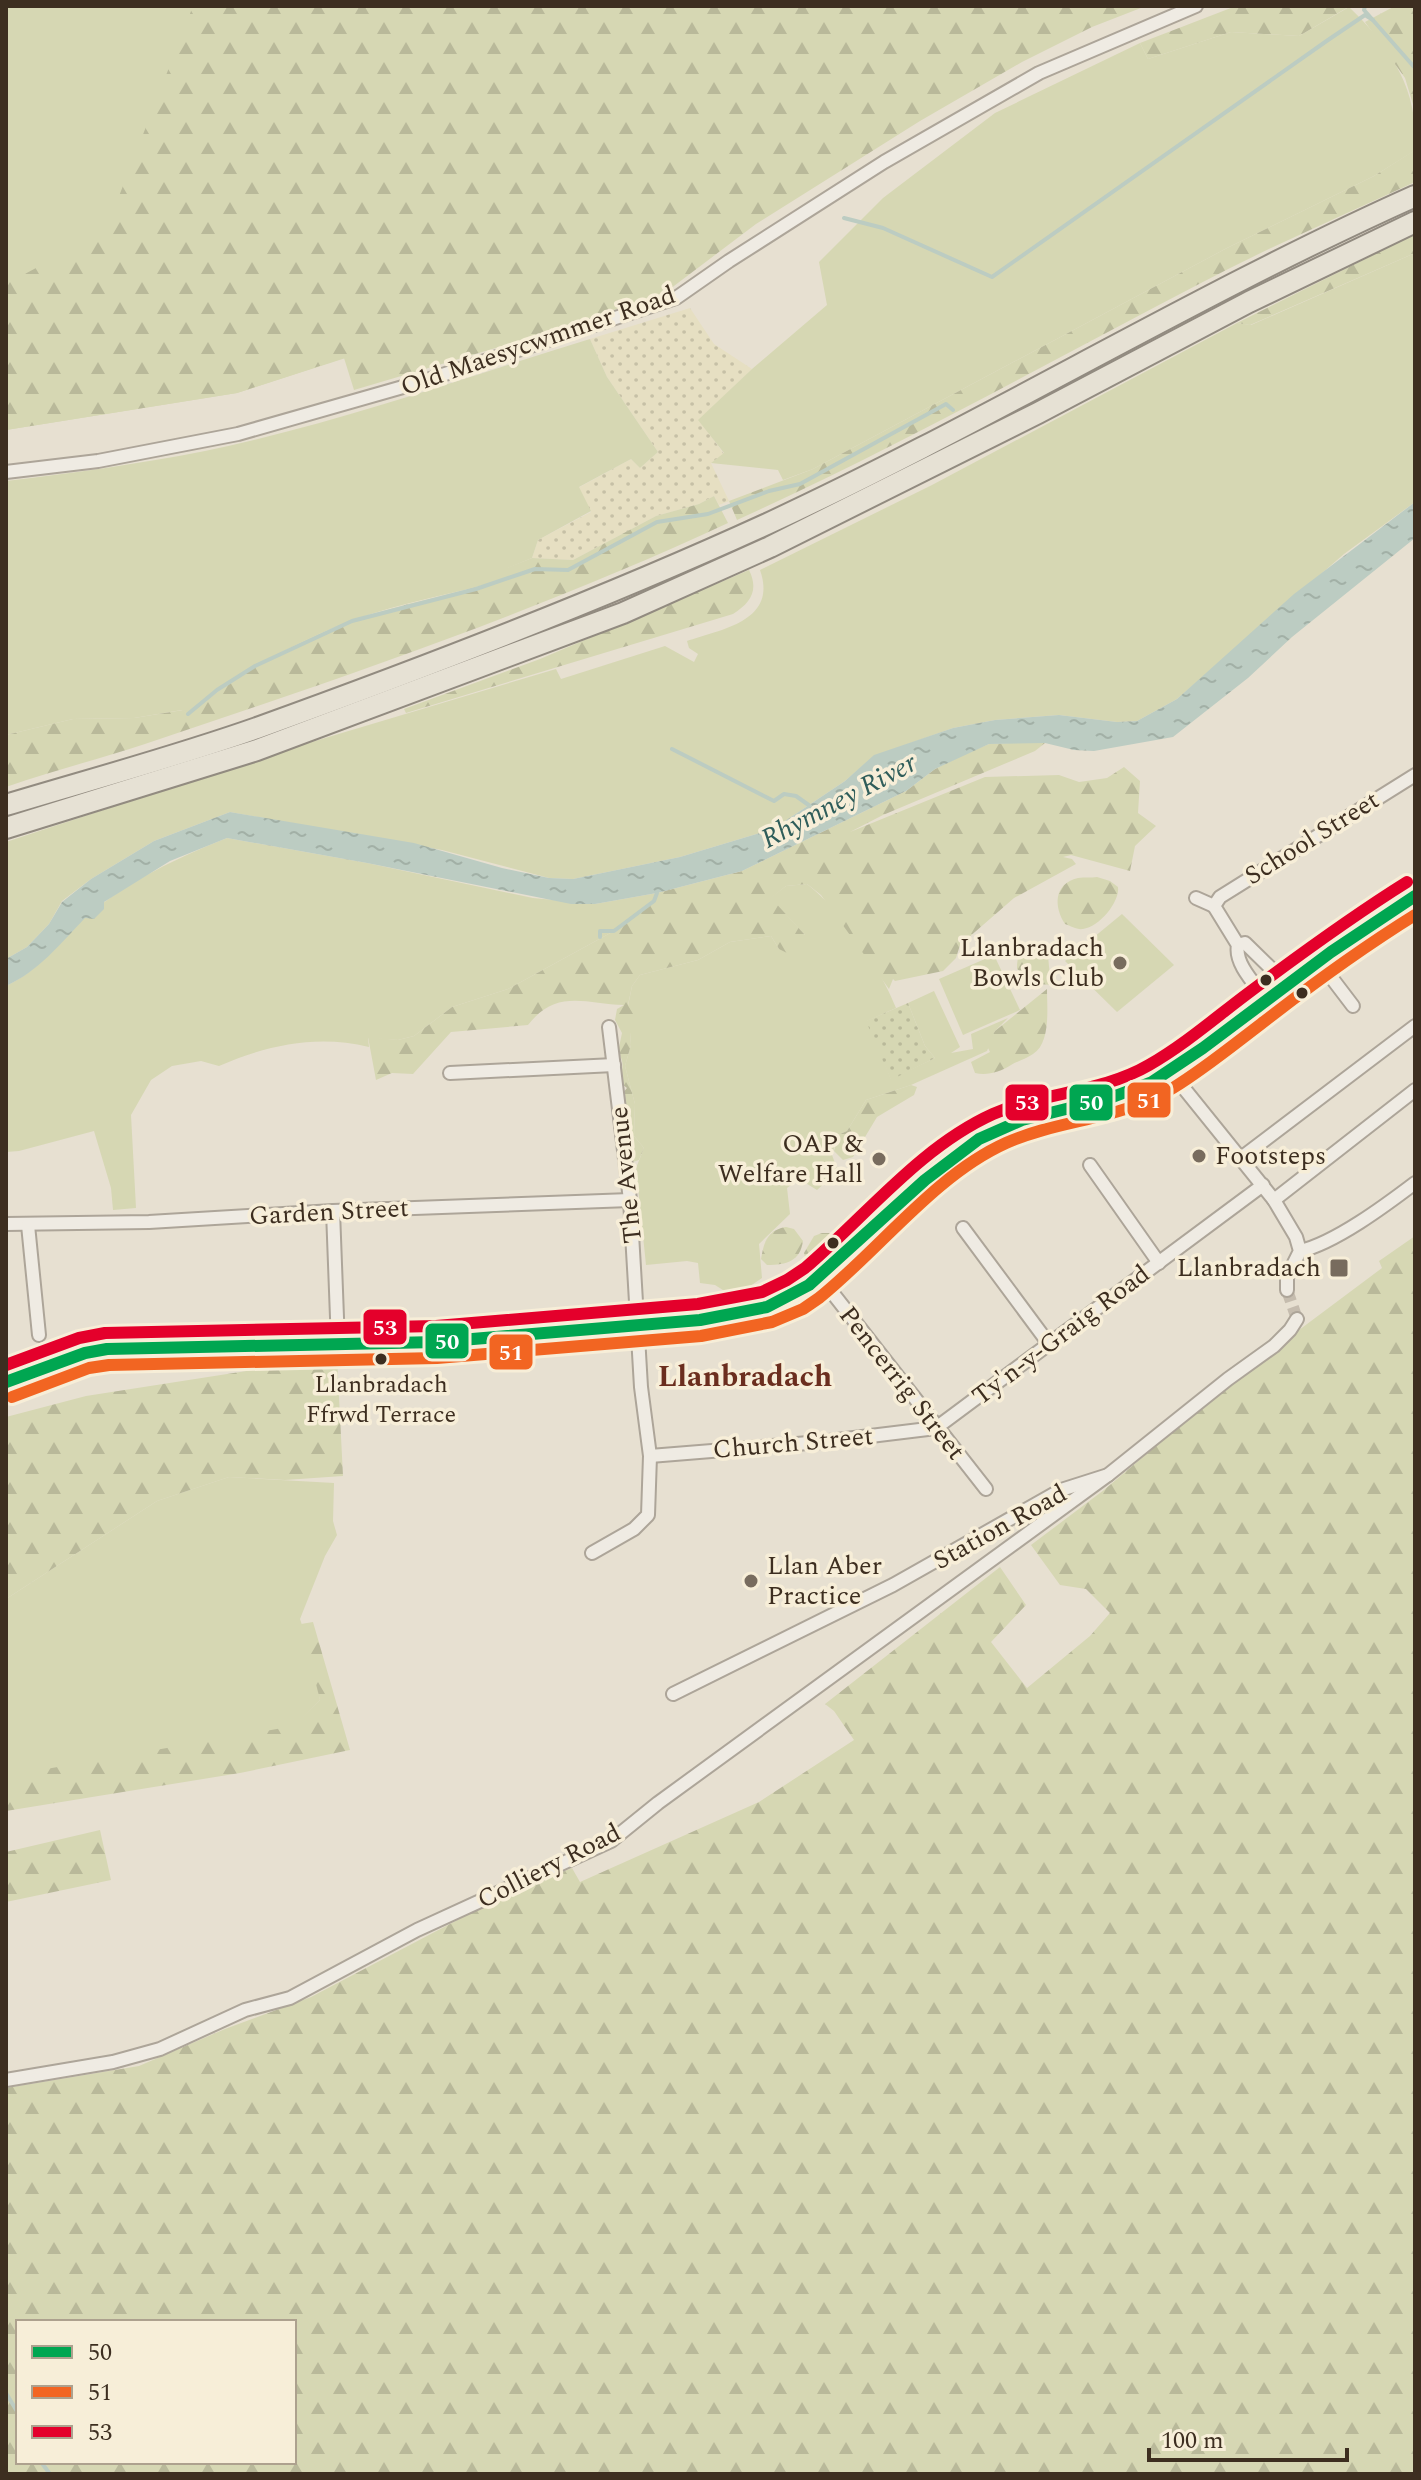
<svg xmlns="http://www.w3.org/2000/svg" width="1421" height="2480" viewBox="0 0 1421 2480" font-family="Spectral,serif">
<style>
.farmland{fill:url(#farmland-dots)}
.grass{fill:#d6d7b3}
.forest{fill:url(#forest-firs);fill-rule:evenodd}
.park{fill:url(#park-dots)}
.water{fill:url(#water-ripples)}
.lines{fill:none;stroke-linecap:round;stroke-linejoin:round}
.stream{stroke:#bcccc2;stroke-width:4}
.minor-tunnel{stroke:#c5bcae;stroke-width:12;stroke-dasharray:12 6;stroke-linecap:butt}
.minor-casing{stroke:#ada599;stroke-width:16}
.tertiary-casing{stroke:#ada599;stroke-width:20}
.primary-casing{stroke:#928b80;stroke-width:24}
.minor{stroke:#efebe3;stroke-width:12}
.tertiary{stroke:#efebe3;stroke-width:16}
.primary{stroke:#e6e1d4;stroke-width:20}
.bus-1-casing{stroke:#f7eed8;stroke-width:18}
.bus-2-casing{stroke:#f7eed8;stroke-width:18}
.bus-3-casing{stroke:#f7eed8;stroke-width:18}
.bus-1{stroke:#00a651;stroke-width:12}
.bus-2{stroke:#f26522;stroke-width:12}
.bus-3{stroke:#e4002b;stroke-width:12}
.poi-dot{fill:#786c5e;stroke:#f7eed8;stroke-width:3}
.bus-dot{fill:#3d2e20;stroke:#f7eed8;stroke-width:3}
.labels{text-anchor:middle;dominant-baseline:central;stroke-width:7;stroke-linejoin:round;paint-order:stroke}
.bus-label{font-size:24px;fill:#3d2e20;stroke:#f7eed8}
.street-label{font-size:26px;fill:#3d2e20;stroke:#f7eed8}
.poi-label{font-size:26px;fill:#3d2e20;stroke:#f7eed8;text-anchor:end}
.water-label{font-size:28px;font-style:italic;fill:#2f5d5a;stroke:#f7eed8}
.quarter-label{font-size:30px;font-weight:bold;fill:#6b2e1e;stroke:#f7eed8}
.line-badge{stroke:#f7eed8;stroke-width:3}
.badge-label{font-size:22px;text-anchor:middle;font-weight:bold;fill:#fff}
</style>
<defs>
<pattern id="farmland-dots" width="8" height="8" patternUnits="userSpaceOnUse" patternTransform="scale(2)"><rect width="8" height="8" fill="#e6dfc2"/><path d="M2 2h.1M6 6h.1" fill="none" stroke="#c6c0a6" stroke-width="1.8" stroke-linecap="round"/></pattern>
<pattern id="forest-firs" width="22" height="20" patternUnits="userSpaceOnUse" patternTransform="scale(2)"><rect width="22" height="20" fill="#d6d7b3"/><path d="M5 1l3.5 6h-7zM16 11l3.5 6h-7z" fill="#b9b99a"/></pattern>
<pattern id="park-dots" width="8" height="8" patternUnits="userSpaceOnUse" patternTransform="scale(2)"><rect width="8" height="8" fill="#d6d7b3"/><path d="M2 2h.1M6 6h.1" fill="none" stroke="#b9b99a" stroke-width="1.8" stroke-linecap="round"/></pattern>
<pattern id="water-ripples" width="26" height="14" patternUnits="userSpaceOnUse" patternTransform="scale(2)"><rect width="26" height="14" fill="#bcccc2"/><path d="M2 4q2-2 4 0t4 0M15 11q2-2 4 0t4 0" fill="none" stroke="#a2b0a6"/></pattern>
</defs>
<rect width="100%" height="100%" fill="#e7e0d1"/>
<path class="farmland" d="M 690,308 L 714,344 L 752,369 L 699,420 L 724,454 L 711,463 L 729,501 L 719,505 L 714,496 L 699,504 L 656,516 L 573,560 L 532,558 L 538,540 L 591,512 L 578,488 L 631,459 L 640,468 L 658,452 L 607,377 L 590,339 Z"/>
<g class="grass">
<path d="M 6,6 L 343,6 L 386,345 L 237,393 L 6,430 Z"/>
<path d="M 1349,7 C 1390,46 1421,93 1414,151 L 1374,176 L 1227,248 L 813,469 L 783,480 L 778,470 L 711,463 L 724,453 L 698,420 L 752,369 L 827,305 L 819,262 L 883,198 L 995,113 L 1140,43 L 1148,59 L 1231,32 L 1299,36 Z"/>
<path d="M 1415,253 L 1415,502 L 1344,554 L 1177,699 L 1137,721 L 1117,722 L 1059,715 L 995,720 L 953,728 L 874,756 L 845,781 L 773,829 L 680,857 L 573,879 L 549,878 L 442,850 L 230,812 L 154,841 L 91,879 L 62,901 L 49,924 L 27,947 L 6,959 L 6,842 L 285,750 L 556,669 L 561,679 L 665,646 L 694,662 L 698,654 L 689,648 L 687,641 C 722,629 778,621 760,570 L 932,485 L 1237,323 L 1251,325 Z"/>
<path d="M 590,339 L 607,377 L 658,452 L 640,468 L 631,459 L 579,487 L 591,511 L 538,540 L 532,558 L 508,568 L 516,576 C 462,593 404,601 351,621 C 292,643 237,675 188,714 L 182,710 L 134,718 L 73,719 L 6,735 L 6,481 C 73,473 139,464 205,451 C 335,424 463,378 590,339 Z"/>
<path d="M 227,838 L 367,863 L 533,898 L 595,904 L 657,893 L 654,901 L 614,931 L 508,989 L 452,1007 L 414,1036 L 398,1040 L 368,1038 L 369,1047 C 317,1034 267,1045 219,1066 L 201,1061 L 172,1066 L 151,1080 L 131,1115 L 136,1208 L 113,1210 L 111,1188 L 94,1131 L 19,1151 L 6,1152 L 6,986 C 44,968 58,940 88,915 C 130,880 177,858 227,838 Z"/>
<path d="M 807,884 C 842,911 880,967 896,1008 L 867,1021 L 891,1079 L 935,1058 L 925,1046 L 908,1003 L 934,991 L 960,1047 L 951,1053 L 973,1049 L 971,1034 L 1008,1018 L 995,1031 L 987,1051 L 911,1085 L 866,1100 L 847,1131 L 838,1135 L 832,1155 L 838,1171 L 817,1190 L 799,1179 L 787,1188 L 790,1214 L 759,1244 L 762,1278 L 740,1293 L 735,1302 L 726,1304 L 726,1292 L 715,1285 L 700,1283 L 698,1263 L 687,1261 L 646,1265 L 636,1168 L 644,1148 L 634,1136 L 635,1104 L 625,1066 L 631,1045 L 628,1006 L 632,986 L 640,975 L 698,960 L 730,942 L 771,936 L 779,949 L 805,935 L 770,898 L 786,886 Z"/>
<path d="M 1122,914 L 1174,965 L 1117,1012 L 1065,961 Z"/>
<path d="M 994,955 L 1020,1010 L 963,1035 L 939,979 Z"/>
<path d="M 229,1477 L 334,1483 L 333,1521 L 337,1535 L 325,1556 L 300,1619 L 312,1655 L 320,1700 L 294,1727 L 6,1778 L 6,1599 L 157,1501 Z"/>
</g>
<g class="forest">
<path d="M 193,6 L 1146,6 L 1092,27 L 1022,62 L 920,121 L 756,224 L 666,292 L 550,332 L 354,390 L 344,358 L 237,393 L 6,430 L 6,277 L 23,275 L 73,248 L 114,209 Z"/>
<path d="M 1236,6 L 1350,6 L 1299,36 L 1231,32 L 1148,59 L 1140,43 Z"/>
<path d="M 1395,6 L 1415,6 L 1415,111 L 1405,78 L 1365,22 Z"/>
<path d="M 1415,150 L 1415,182 C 1344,215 1271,246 1201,283 C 1047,363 896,448 737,520 L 729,501 L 813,469 L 1227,248 L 1374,176 Z"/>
<path d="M 1415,234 L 1415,253 L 1250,325 L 1237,323 Z"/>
<path d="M 714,496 L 728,523 C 539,611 342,678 145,744 C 99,759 52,771 6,787 L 6,735 L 73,719 L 134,718 L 183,710 L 188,714 C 237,675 294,641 354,620 C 407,602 462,593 515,576 L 507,568 L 532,558 L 573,560 L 656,516 L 699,504 Z"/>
<path d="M 749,570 C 759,590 751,603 733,614 L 406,713 L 404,709 L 540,659 Z"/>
<path d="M 1011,743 L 1045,743 L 1035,751 L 883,815 L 850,832 L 985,777 L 1059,775 L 1079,782 L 1107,778 L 1124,767 L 1140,781 L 1138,813 L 1156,826 L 1135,846 L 1130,871 L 1071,855 L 1063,857 L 1072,859 L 1076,864 L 1014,898 L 960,945 L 956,958 L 943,971 L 895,981 L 893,979 L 889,989 L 821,895 L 807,884 L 786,886 L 771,898 L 805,935 L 807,953 L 793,956 L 779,949 L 771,936 L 730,942 L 698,960 L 640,975 L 632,986 L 628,1005 L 637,1019 L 630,1031 L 631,1045 L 625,1066 L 635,1104 L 634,1136 L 644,1148 L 639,1160 L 630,1163 L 622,1130 L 631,1116 L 619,1107 L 622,1094 L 627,1088 L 618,1081 C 623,1069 625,1063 618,1052 L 622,1033 L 615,1020 L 617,1009 L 624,1005 C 585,1004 557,988 528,1025 L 451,1032 L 413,1074 L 392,1073 L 376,1080 L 368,1037 L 398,1040 L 414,1036 L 452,1007 L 508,989 L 614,931 L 653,901 L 657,893 L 742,871 L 906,791 L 935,769 L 965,754 L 989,744 Z"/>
<path d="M 1097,877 L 1110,881 L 1118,887 C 1120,902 1099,927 1083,929 C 1077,930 1071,926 1065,924 C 1054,907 1053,884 1078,878 C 1084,877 1091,878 1097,877 Z"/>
<path d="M 1032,941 L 1046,945 C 1050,959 1047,971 1054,985 L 1036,984 L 1017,969 C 1017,955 1020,948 1032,941 Z"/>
<path d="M 1047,989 C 1047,1008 1051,1043 1033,1054 C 1026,1059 1018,1061 1011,1065 C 1000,1072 987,1076 975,1073 L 971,1062 L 990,1052 L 987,1046 L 995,1031 Z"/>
<path d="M 911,1085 L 917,1087 L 914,1095 L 877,1117 L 853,1157 L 843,1160 L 834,1151 L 838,1135 L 847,1131 L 866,1100 Z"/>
<path d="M 786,1227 L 794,1229 L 803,1241 C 800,1261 787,1265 767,1265 L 761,1259 C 764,1241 768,1230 786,1227 Z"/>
<path d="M 822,1233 L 834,1233 L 841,1241 C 831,1254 823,1261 806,1262 L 804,1253 L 814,1236 Z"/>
<path d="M 1415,1236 L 1415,2474 L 6,2474 L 6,2088 L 139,2066 L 225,2029 L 311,1997 L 505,1895 L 572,1868 L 580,1882 L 759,1802 L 854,1740 L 834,1711 L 825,1704 L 1000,1567 L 1026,1605 L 991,1642 L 1027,1688 L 1090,1636 L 1110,1613 L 1086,1589 L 1060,1585 L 1031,1545 L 1104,1490 L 1197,1411 L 1287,1339 L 1382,1268 L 1379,1261 ZM 18,2322 L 294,2322 L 294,2462 L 18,2462 Z"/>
<path d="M 337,1357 L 343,1476 L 285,1480 L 229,1477 L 157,1501 L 6,1599 L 6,1417 L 86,1396 Z"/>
<path d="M 313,1622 L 350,1750 L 240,1773 L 6,1811 L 6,1776 L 294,1726 L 320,1700 L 301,1624 Z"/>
<path d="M 100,1830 L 111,1880 L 6,1902 L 6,1852 Z"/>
</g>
<path class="park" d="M 908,1003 L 925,1046 L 935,1058 L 891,1080 L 866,1021 Z"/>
<path class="water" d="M 1415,502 L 1415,538 L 1292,637 L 1248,678 L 1173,737 L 1094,751 L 1074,750 L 1045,743 L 989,744 L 935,769 L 906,791 L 742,871 L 657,893 L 595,904 L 571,904 L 367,863 L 227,838 L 170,861 L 104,902 L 104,909 L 94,919 L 85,918 C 60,944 39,971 6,986 L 6,959 L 27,947 L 49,924 L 62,902 L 91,879 L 154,841 L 230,812 L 414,843 L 502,868 L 549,878 L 573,879 L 680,857 L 773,829 L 845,781 L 874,755 L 953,728 L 995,720 L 1059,715 L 1117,722 L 1137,721 L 1177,699 L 1294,594 Z"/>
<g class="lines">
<g class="stream">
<path d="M 1365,6 L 1364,10 L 1415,68"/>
<path d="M 844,218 L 883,228 L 992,277 L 1328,40 L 1365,15 L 1373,20"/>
<path d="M 188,714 L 217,690 L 255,666 L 352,621 L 476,589 L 535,569 L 568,570 L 657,522 L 708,514 L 769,491 L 800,484 L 946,404 L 953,410"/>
<path d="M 672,749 L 774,801 L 784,794 L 796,796 L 810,806"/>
<path d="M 600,937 L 600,931 L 614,931 L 654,901 L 657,893"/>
<path d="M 6,2393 L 18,2413"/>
<path d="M 41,2462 L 50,2474"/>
</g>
<path class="minor-tunnel" d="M 1287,1290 L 1297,1319"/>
<defs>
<g id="minor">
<path d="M 6,472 L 98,461 L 238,434 L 424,381 L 676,298 L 729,261 L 884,162 L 1039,73 L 1196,6"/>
<path d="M 1196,898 L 1214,906"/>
<path d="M 1238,945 L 1245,943 L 1287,984"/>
<path d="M 1318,960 L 1353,1006"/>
<path d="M 1266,999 C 1256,985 1234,964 1238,945 L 1214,906 L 1220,897 L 1415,775"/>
<path d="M 1170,1071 L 1274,1200 L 1296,1237 L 1300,1251 L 1287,1277 L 1287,1290"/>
<path d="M 450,1073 L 614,1065"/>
<path d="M 1241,1158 L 1415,1026"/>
<path d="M 1090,1165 L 1159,1263"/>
<path d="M 1274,1200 L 1415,1090"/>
<path d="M 333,1211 L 338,1344"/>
<path d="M 6,1224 L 149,1222 L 333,1211 L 630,1200"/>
<path d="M 28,1225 L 39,1335"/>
<path d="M 963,1228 L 1049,1344"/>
<path d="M 1300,1251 C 1335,1243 1386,1205 1415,1183"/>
<path d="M 820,1277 L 986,1489"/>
<path d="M 650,1456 L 821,1442 L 936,1428 L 1263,1185"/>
<path d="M 592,1553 L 634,1529 L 648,1515 L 650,1456 L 641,1387 L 630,1200 L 609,1027"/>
<path d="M 673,1694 L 893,1585 L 1061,1490 L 1108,1475 L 1228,1379 L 1274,1346 L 1290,1330 L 1297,1319"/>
<path d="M 6,2080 L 113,2062 L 160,2049 L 245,2010 L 290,1998 L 417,1930 L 611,1841 L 658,1803 L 1108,1475"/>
</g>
<path id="tertiary" d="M 6,1382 L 85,1353 L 107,1349 L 437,1342 L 700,1320 C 729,1316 761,1312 788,1298 C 808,1289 824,1272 841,1258 C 886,1219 928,1170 979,1139 C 1034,1106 1098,1111 1152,1082 C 1187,1062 1219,1036 1251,1011 C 1304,971 1357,931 1415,896"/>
<g id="primary">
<path d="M 6,805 C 89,780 175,757 257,728 C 429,666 601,600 767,524 C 987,422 1194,295 1415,196"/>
<path d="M 6,828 L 257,750 L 623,613 L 770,547 L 1038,413 L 1249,302 L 1415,222"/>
</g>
</defs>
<use href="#minor" class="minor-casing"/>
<use href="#tertiary" class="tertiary-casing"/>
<use href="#primary" class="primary-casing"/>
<use href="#minor" class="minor"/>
<use href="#tertiary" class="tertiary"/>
<use href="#primary" class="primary"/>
<defs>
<path id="bus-1" d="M 6,1382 L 85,1353 L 107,1349 L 437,1342 L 700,1320 L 767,1307 L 809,1285 L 925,1180 L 979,1139 L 1022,1120 L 1110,1098 L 1152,1082 L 1203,1048 L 1331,952 L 1415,896"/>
<path id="bus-2" d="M 12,1397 L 89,1368 L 109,1365 L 437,1358 L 701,1336 L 772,1322 L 803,1309 L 819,1298 C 880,1249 935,1175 1006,1143 C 1060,1119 1121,1120 1173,1088 C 1204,1069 1232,1046 1261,1024 C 1311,985 1362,948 1415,915"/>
<path id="bus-3" d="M 6,1365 L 79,1338 L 105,1333 L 436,1326 L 698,1304 L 762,1292 L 787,1280 L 805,1268 C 866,1216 920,1147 993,1114 C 1043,1092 1101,1093 1149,1065 C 1184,1045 1215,1018 1247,994 C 1299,955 1351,917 1407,882"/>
</defs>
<use href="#bus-1" class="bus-1-casing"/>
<use href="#bus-2" class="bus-2-casing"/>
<use href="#bus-3" class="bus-3-casing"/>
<use href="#bus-1" class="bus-1"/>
<use href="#bus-2" class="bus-2"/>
<use href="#bus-3" class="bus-3"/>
</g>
<g class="poi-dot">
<circle cx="1120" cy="963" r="8"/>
<circle cx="1199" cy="1156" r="8"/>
<circle cx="879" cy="1159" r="8"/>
<rect x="1329" y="1258" width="20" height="20" rx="4"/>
<circle cx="751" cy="1581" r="8"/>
</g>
<g class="bus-dot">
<circle cx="1266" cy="980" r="7"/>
<circle cx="1302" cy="993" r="7"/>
<circle cx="833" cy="1243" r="7"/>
<circle cx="381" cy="1359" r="7"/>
</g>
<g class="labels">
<g class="bus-label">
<text x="381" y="1385">Llanbradach<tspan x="381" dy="30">Ffrwd Terrace</tspan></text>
</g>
<g class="street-label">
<text transform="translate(538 341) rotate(-19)">Old Maesycwmmer Road</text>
<text transform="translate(1312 838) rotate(-32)">School Street</text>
<text transform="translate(626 1175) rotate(-96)">The Avenue</text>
<text transform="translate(329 1212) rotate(-3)">Garden Street</text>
<text transform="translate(1061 1335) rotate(-37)">Ty'n-y-Graig Road</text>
<text transform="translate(902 1383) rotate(52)">Pencerrig Street</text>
<text transform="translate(793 1443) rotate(-5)">Church Street</text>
<text transform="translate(1000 1527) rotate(-29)">Station Road</text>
<text transform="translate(549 1866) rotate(-27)">Colliery Road</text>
</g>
<g class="poi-label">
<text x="1104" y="948">Llanbradach<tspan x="1104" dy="30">Bowls Club</tspan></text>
<text x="863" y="1144">OAP &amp;<tspan x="863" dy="30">Welfare Hall</tspan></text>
<text x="1215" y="1156" text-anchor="start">Footsteps</text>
<text x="1321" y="1268">Llanbradach</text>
<text x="767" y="1566" text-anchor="start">Llan Aber<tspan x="767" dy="30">Practice</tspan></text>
</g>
<g class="water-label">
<text transform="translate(839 801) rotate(-28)">Rhymney River</text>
</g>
<g class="quarter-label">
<text x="745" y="1377">Llanbradach</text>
</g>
</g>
<g class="line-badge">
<rect x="1126" y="1081" width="46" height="38" rx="8" fill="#f26522"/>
<rect x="1004" y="1083" width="46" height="39" rx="8" fill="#e4002b"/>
<rect x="1068" y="1083" width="46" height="39" rx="8" fill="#00a651"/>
<rect x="362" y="1308" width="46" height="38" rx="8" fill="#e4002b"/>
<rect x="424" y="1322" width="46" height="38" rx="8" fill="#00a651"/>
<rect x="488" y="1333" width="46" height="38" rx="8" fill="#f26522"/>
</g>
<g class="badge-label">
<text x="1149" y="1108">51</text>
<text x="1027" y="1110">53</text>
<text x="1091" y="1110">50</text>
<text x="385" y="1335">53</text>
<text x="447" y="1349">50</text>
<text x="511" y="1360">51</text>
</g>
<rect width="1421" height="2480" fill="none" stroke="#3d2e20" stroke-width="16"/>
<rect x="16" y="2320" width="280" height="144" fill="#f7eed8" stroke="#ada18e" stroke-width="2"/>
<rect x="32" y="2346" width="40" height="12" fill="#00a651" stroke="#ada18e" stroke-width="2"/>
<text x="88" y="2360" font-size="24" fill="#3d2e20">50</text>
<rect x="32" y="2386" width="40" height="12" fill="#f26522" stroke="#ada18e" stroke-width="2"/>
<text x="88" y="2400" font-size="24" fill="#3d2e20">51</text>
<rect x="32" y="2426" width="40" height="12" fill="#e4002b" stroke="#ada18e" stroke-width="2"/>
<text x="88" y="2440" font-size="24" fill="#3d2e20">53</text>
<path d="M1149 2448v12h198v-12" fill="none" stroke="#3d2e20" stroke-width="4"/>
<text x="1161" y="2448" font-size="24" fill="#3d2e20" stroke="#f7eed8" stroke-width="6" paint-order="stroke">100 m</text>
</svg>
